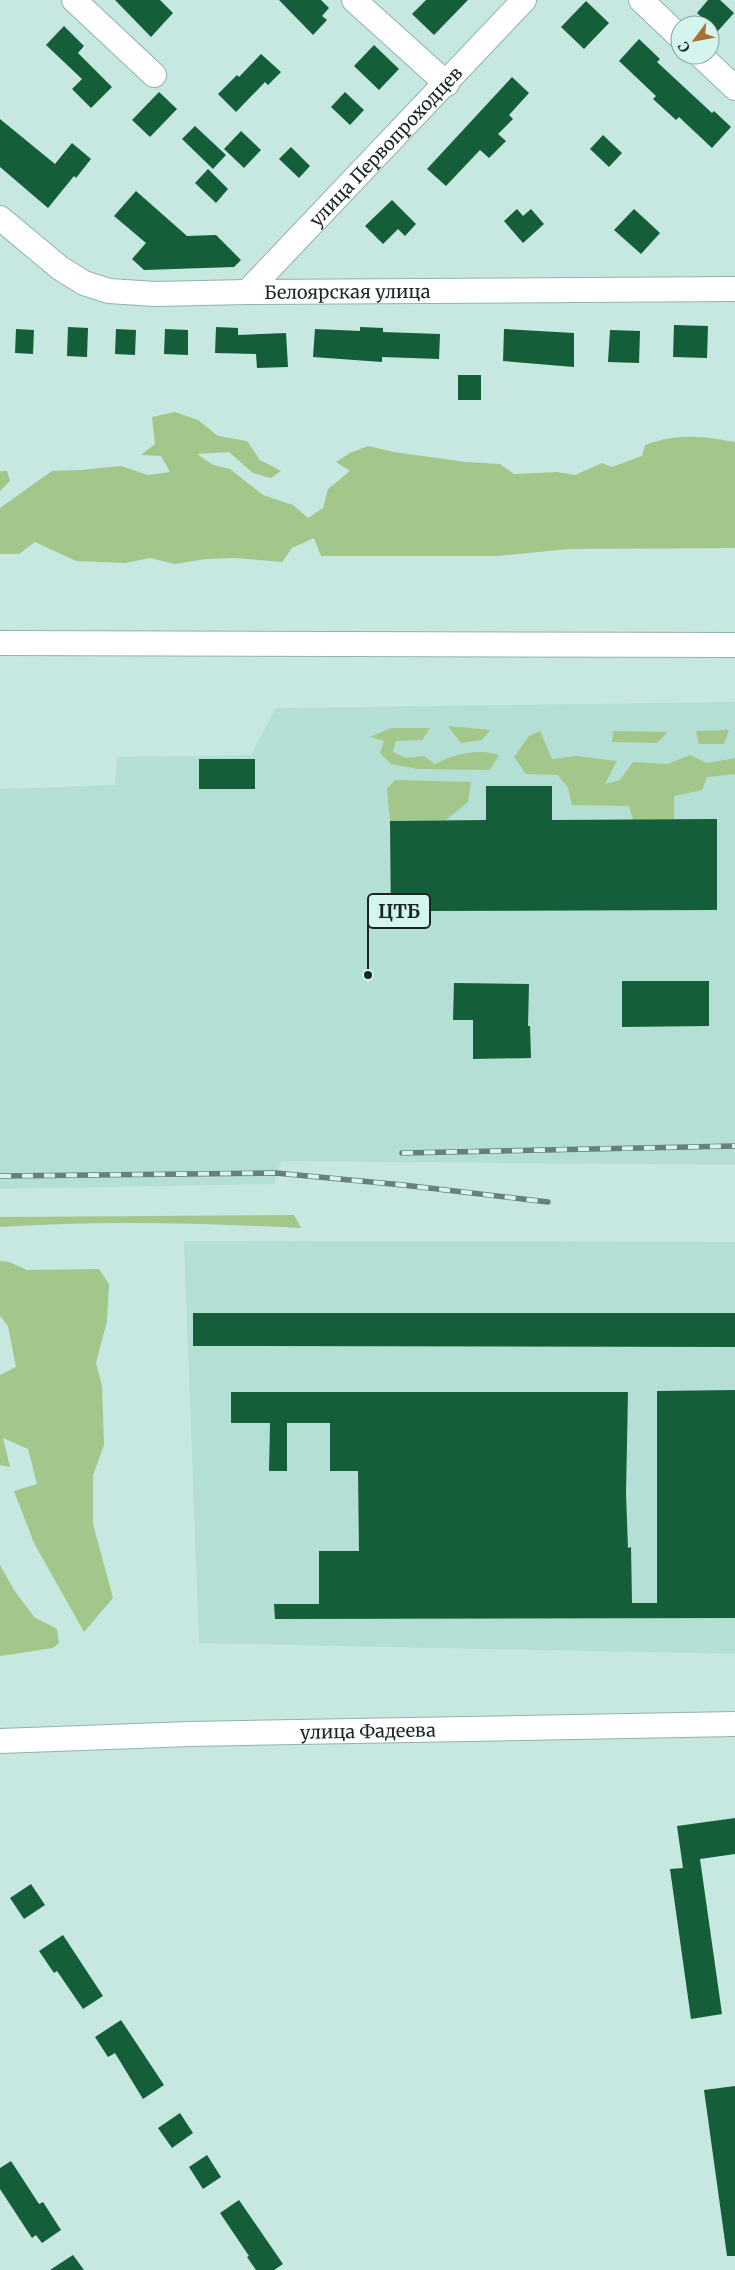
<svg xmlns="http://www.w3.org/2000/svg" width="735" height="2270" viewBox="0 0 735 2270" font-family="Merriweather,serif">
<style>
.built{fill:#b4dfd5}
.green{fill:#a3c68b}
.building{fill:#145e3a}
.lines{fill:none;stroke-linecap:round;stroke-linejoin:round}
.minor-casing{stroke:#92b3ac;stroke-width:26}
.minor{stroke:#fff;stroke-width:24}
.rail-casing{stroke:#69807a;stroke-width:5.5}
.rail{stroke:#d3f5ed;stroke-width:4;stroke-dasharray:11;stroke-linecap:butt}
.labels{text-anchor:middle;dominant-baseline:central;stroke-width:5;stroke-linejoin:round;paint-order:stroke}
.street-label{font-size:18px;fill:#182522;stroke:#d3f5ed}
.leader{fill:none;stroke:#182522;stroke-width:2}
.callout-dot{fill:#182522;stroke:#d3f5ed;stroke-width:2}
.callout{fill:#d3f5ed;stroke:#182522;stroke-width:2}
.callout-label{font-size:19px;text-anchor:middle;font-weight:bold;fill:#182522}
</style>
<rect width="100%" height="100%" fill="#c6e8e0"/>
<g class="built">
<path d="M 735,702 L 735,1165 L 281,1161 L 276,1173 L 275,1184 L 0,1189 L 0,789 L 115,785 L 117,757 L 251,755 L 276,708 Z"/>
<path d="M 184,1241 L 735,1242 L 735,1654 L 199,1643 Z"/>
</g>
<g class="green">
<path d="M 175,412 L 198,420 L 218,436 L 247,441 L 260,460 L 281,471 L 271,478 L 253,473 L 229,452 L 197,454 L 213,465 L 230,469 L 263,495 L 293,505 L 308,518 L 323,508 L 328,489 L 350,471 L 336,462 L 350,453 L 368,446 L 394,452 L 466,462 L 500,464 L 514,474 L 557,472 L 575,475 L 602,463 L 612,467 L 642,456 L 645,445 C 677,433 701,436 735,442 L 735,548 L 569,549 L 498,556 L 321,556 L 314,538 L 292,548 L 282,562 L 235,558 L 206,559 L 175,564 L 150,558 L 125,563 L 76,561 L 35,542 L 19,554 L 0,554 L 0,508 L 52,471 L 81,470 L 121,466 L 148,475 L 170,472 L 161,456 L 141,455 L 155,444 L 152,417 Z"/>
<path d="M 0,471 L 7,471 L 10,481 L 0,491 Z"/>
<path d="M 448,726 L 490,730 L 482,740 L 461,743 Z"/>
<path d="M 391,728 L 430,728 L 422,740 L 396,741 L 393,752 L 406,758 L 424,756 L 435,764 C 454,754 478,748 499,755 L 490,770 L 418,769 L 391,764 L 380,753 L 384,741 L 370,737 Z"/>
<path d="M 729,730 L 724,744 L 699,744 L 696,731 Z"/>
<path d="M 540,731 L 552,759 L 577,756 L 617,761 L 605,784 L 620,780 L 633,762 L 667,764 L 690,755 L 707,763 L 735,758 L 735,774 L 707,777 L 702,790 L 674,796 L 674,819 L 633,820 L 629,806 L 572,805 L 568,788 L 558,775 L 526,774 L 514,757 L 529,736 Z"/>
<path d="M 613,731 L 668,732 L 657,743 L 612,742 Z"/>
<path d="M 395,780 L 471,782 L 468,802 L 446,820 L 390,821 L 387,789 Z"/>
<path d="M 294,1215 L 301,1228 C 201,1223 100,1220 0,1227 L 0,1217 L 7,1217 Z"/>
<path d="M 0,1261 L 9,1262 L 27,1270 L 99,1269 L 109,1284 L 107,1321 L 96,1363 L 102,1386 L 104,1445 L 93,1475 L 93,1524 L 113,1598 L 84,1632 L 34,1543 L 14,1491 L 37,1484 L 28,1449 L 3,1438 L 10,1467 L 0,1465 L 0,1375 L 16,1367 L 8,1326 L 0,1316 Z"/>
<path d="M 0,1565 L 14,1590 L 34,1617 L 57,1629 L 59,1643 L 53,1648 L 0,1656 Z"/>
</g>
<g class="building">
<path d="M 115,0 L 160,0 L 173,13 L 151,37 Z"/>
<path d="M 279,0 L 321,0 L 329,8 L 322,16 L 327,20 L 313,35 Z"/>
<path d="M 426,0 L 468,0 L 434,35 L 412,14 Z"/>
<path d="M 708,0 L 720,0 L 734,13 L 717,32 L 697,13 Z"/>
<path d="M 586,1 L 609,23 L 584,49 L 561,27 Z"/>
<path d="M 64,26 L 84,46 L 78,53 L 112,87 L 91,108 L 72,89 L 82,79 L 46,45 Z"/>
<path d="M 639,39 L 660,59 L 657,62 L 712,113 L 714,111 L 731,127 L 712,148 L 679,117 L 676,120 L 653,99 L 656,96 L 619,61 Z"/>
<path d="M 374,45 L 399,69 L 379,90 L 354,66 Z"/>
<path d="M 261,54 L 281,72 L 268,85 L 265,82 L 236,112 L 218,94 L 237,75 L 239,77 Z"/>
<path d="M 512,77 L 529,93 L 509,115 L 513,119 L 498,134 L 506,141 L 489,158 L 480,150 L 446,186 L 427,169 Z"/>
<path d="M 159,92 L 177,109 L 150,137 L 132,120 Z"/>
<path d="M 345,92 L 364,110 L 350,125 L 331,107 Z"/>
<path d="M 0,119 L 55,164 L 72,143 L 91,159 L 76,178 L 74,176 L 48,208 L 0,167 Z"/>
<path d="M 195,126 L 226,155 L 213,169 L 182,139 Z"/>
<path d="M 241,131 L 261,150 L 244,168 L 224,149 Z"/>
<path d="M 603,135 L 622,153 L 609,167 L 590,149 Z"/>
<path d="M 291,147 L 310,166 L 299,178 L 279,159 Z"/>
<path d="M 208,169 L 228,189 L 216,203 L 195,183 Z"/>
<path d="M 136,191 L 187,236 L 216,235 L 241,260 L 234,267 L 144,270 L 132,259 L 146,243 L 114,216 Z"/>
<path d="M 392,200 L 416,224 L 405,236 L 398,229 L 383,244 L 365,226 Z"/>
<path d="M 517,209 L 523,216 L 531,209 L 544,224 L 523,243 L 504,221 Z"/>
<path d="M 634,209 L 660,233 L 641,254 L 614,230 Z"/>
<path d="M 674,325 L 708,326 L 707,358 L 673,357 Z"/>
<path d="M 68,327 L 88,328 L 87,357 L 67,356 Z"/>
<path d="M 216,327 L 238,328 L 238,335 L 286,333 L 288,367 L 257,368 L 256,354 L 215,353 Z"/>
<path d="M 360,327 L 383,328 L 383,332 L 440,334 L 439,359 L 382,357 L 382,362 L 313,357 L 315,329 L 360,331 Z"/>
<path d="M 16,329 L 34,330 L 33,354 L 15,353 Z"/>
<path d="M 116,329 L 136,330 L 135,355 L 115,354 Z"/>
<path d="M 165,329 L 188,330 L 188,355 L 164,354 Z"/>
<path d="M 504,329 L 574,333 L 574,367 L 503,361 Z"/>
<path d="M 610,330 L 640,331 L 639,363 L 608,362 Z"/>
<rect x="458" y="375" width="23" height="25"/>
<rect x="199" y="759" width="56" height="30"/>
<path d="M 486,786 L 552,786 L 552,820 L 717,819 L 717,910 L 423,911 L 423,928 L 391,928 L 390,821 L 486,820 Z"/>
<path d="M 622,981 L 709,981 L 709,1026 L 622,1027 Z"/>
<path d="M 454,983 L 529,984 L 528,1026 L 530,1026 L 531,1058 L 473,1059 L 473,1020 L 453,1020 Z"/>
<path d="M 193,1313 L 735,1313 L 735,1347 L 193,1346 Z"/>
<path d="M 735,1390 L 735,1618 L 275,1619 L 274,1604 L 319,1604 L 319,1551 L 359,1551 L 358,1471 L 330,1471 L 330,1423 L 287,1423 L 287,1471 L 269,1471 L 270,1423 L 231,1423 L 231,1392 L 628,1392 L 626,1494 L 628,1548 L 631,1547 L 632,1603 L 657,1603 L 657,1391 Z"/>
<path d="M 735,1818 L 735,1854 L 700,1859 L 722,2014 L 691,2019 L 670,1869 L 683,1868 L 677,1826 Z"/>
<path d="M 31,1884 L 45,1905 L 24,1919 L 10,1898 Z"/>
<path d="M 63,1935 L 103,1996 L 83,2009 L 57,1971 L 54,1973 L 39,1951 Z"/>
<path d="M 121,2020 L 164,2085 L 143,2099 L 115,2053 L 108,2057 L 95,2037 Z"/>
<path d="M 735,2086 L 735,2256 L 727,2256 L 704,2090 Z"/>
<path d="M 180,2113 L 193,2133 L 172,2148 L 158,2128 Z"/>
<path d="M 207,2155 L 221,2177 L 203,2189 L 189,2167 Z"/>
<path d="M 11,2161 L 39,2204 L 43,2202 L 61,2230 L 42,2243 L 36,2235 L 32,2238 L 0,2189 L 0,2168 Z"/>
<path d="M 239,2200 L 283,2264 L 274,2270 L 256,2270 L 247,2257 L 249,2256 L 220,2213 Z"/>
<path d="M 73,2255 L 84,2270 L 50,2270 Z"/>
</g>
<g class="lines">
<defs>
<g id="minor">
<path d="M 74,0 L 154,75"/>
<path d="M 354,0 L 447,84"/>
<path d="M 641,0 L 680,37"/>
<path d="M 700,55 L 735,88"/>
<path id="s1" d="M 0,218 L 60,268 L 84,283 L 109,291 L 155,294 L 247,292 L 735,289"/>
<path id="s2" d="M 247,292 L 524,0"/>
<path d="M 0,643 L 735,645"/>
<path id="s3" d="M 0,1741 L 190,1734 L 735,1724"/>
</g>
</defs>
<use href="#minor" class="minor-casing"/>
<use href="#minor" class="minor"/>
<defs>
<g id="rail">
<path d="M 402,1153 L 735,1146"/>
<path d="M 0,1176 L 276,1173 L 403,1185 L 548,1202"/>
</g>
</defs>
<use href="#rail" class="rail-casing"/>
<use href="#rail" class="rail"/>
</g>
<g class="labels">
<g class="street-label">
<text stroke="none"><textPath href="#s2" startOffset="201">улица Первопроходцев</textPath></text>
<text stroke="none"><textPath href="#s1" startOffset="371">Белоярская улица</textPath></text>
<text stroke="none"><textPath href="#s3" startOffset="368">улица Фадеева</textPath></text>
</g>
</g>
<path class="leader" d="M368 975L368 911"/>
<circle class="callout-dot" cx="368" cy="975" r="5"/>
<rect class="callout" x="368" y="894" width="62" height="34" rx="5"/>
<g class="callout-label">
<text x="399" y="918">ЦТБ</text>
</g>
<g transform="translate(695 40) rotate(238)"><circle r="24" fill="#d3f5ed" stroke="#88a29c"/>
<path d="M0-4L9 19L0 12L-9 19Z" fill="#ac6f33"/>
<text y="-8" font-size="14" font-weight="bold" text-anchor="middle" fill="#182522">С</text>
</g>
</svg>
